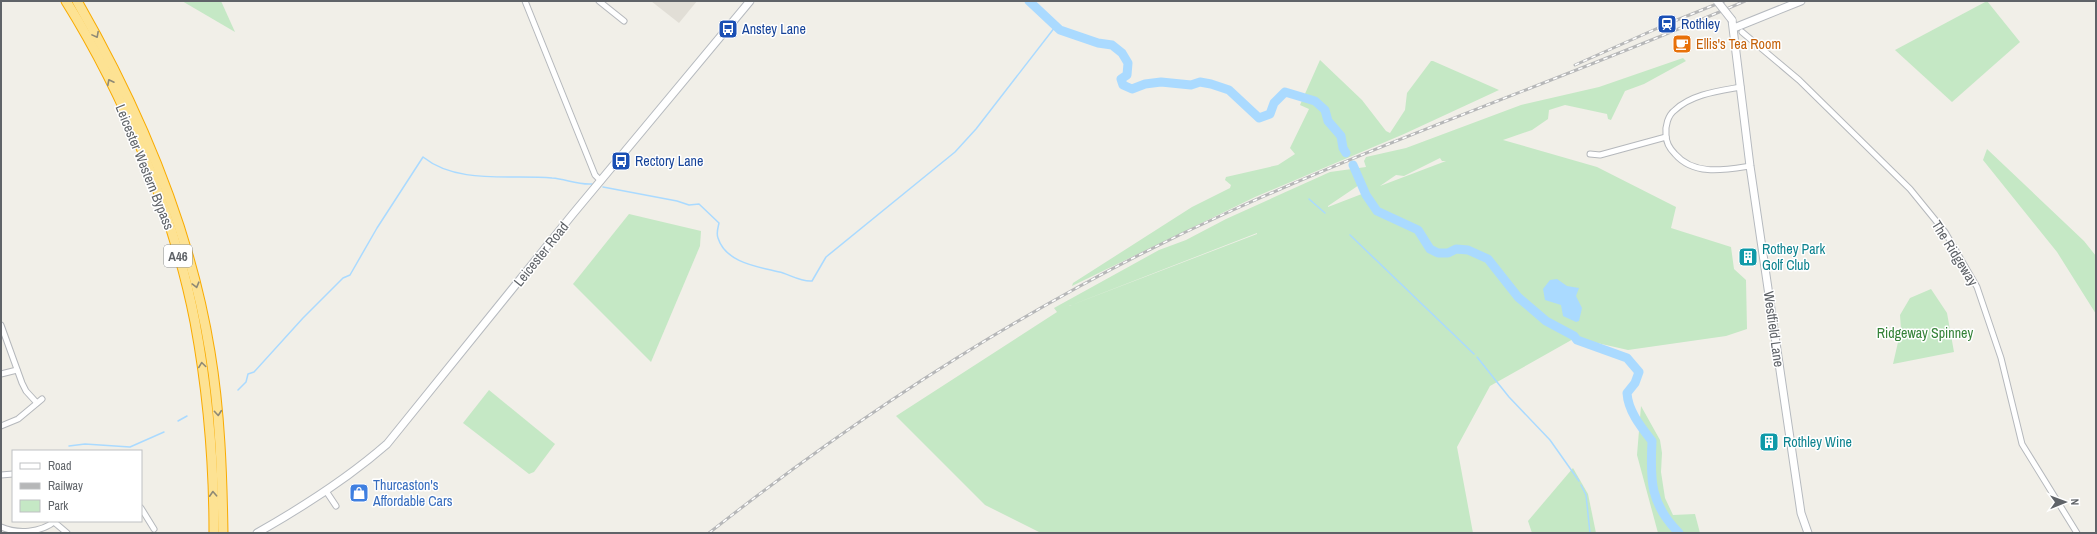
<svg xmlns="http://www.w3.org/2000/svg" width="2097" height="534" viewBox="0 0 2097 534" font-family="'Archivo Narrow',sans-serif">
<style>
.education{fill:#e1ded6}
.green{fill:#c5e8c5;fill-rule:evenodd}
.water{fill:#aadaff}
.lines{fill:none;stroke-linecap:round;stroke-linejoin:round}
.stream{stroke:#aadaff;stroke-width:1.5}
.river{stroke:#aadaff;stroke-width:9}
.street-casing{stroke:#b5b8bc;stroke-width:7}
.secondary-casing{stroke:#b6babf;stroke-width:9}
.highway-casing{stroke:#f9ab00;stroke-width:11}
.street{stroke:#fff;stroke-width:5}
.secondary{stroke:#fff;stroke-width:7}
.highway{stroke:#fde293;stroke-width:9}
.rail-casing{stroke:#b6b7b8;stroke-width:3}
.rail{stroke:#fff;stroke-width:1.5;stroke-dasharray:4.5;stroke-linecap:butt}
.secondary-bridge-casing{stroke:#b6babf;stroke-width:9;stroke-linecap:butt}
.secondary-bridge{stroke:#fff;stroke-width:7}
.oneway{stroke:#8e8975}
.labels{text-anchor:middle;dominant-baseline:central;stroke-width:3;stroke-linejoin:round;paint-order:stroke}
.shield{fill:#fff;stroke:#8f9295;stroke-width:1}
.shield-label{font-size:13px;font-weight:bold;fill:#5f6368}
.transit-label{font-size:14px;fill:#164399;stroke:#fff;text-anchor:start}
.food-label{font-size:14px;fill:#c56008;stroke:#fff;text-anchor:start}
.street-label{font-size:14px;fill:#5f6368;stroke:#fff}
.culture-label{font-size:14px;fill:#0d838f;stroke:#fff;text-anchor:start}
.park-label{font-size:14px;fill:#348238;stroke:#fff}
.shop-label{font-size:14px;fill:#366cbe;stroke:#fff;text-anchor:start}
</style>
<rect width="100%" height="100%" fill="#f1efe8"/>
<path class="education" d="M 651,1 L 697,1 L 679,23 Z"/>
<g class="green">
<path d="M 182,1 L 221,1 L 235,32 Z"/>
<path d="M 1987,1 L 2020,42 L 1952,102 L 1895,50 Z"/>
<path d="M 1683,58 L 1686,61 L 1644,84 L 1625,91 L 1611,120 L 1608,119 L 1607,114 L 1565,105 L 1549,110 L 1548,119 L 1532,130 L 1503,140 L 1597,167 L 1676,207 L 1671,228 L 1731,247 L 1734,269 L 1746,280 L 1747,329 L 1726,336 L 1628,350 L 1575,338 L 1490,386 L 1457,447 L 1473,533 L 1041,533 L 985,505 L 896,416 L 1057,312 L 1054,308 L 1159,250 L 1186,240 L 1226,219 L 1330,172 L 1366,167 L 1364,161 L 1366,157 L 1406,148 L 1521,105 L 1599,87 ZM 1440,158 L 1442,161 L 1446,161 L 1380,186 L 1396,175 L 1404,176 ZM 1362,183 L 1367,192 L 1328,207 L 1328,206 ZM 1257,233 L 1257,234 L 1069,306 Z"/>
<path d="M 1320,60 L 1362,100 L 1386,131 L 1390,133 L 1405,110 L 1407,93 L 1431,61 L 1433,61 L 1499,90 L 1404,134 L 1255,197 L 1072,286 L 1073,283 L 1192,207 L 1230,188 L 1231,185 L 1225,180 L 1226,177 L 1278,165 L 1295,154 L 1290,148 L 1309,109 L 1300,105 Z"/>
<path d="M 1987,149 L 2084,241 L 2096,256 L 2096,314 L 2057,252 L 1983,160 Z"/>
<path d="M 629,214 L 701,231 L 700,246 L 651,362 L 573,284 Z"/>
<path d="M 1931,289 L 1947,313 L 1954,352 L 1893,364 L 1901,329 L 1900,315 L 1910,298 Z"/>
<path d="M 489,390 L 555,444 L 534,472 L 529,474 L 463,423 Z"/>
<path d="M 1641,406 L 1660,440 L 1662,453 L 1661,472 L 1665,498 L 1673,515 L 1695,514 L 1700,533 L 1658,533 L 1637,455 Z"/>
<path d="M 1573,468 L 1588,494 L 1596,533 L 1532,533 L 1528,521 Z"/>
</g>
<path class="water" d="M 1557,279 L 1567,286 L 1579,288 L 1576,296 L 1582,308 L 1579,321 L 1576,322 L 1563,316 L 1561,305 L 1545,300 L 1543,289 L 1550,280 Z"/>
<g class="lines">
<g class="stream">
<path d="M 603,187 L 677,201 L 689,205 L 699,204 L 719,223 C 718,228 716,233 718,238 C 726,264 761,267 783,273 C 792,276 802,282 812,281 L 826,257 L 955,152 L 976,129 L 1055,27"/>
<path d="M 1309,199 L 1325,213"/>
<path d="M 1350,235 L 1474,354"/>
<path d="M 1477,357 L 1509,397 L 1550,440 L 1579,481"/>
<path d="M 238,390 L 246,382 L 248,374 L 254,372 L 303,318 L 343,278 L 350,275 L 377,228 L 423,157 C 458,185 511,174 552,178 C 566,179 577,185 592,184"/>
<path d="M 178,421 L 187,416"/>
<path d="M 69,446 L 85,444 L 130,447 L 164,432"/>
<path d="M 1581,485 L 1586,495 L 1590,533"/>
</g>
<g class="river">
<path d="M 1029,1 L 1060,30 L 1098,43 L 1112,45 L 1122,53 L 1128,63 L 1127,75 L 1121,79 L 1123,85 L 1132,89 L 1145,84 L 1161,82 L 1191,85 L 1200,82 L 1211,84 L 1229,90 L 1259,118 L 1270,114 L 1274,103 L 1285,92 L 1315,101 L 1325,110 L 1328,121 L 1341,136 L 1343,148 L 1346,153"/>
<path d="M 1353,165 L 1366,195 L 1377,211 L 1418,230 L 1430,249 L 1438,253 L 1448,253 L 1456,249 L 1468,250 L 1488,259 L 1518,297 L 1546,321 L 1574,336 L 1577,340 L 1627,358 L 1639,372 L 1635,383 L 1627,393 C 1628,411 1641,427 1652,441 C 1650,480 1650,504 1679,533"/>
</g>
<defs>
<g id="street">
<path d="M 525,1 L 595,175 L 601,181"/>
<path d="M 599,1 L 624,21"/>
<path d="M 1742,32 L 1799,80 L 1910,189 L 1945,232 L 1977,287 L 2001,358 L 2022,444 L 2077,533"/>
<path d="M 1741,87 C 1719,91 1692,94 1675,110 C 1668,115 1665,126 1666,135 C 1666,142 1670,149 1675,154 C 1694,176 1724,170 1750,166"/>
<path d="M 1590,154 L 1600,155 L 1666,137"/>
<path d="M 1,325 L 22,383 L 26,391 L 37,403"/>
<path d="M 1,374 L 17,370"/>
<path d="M 1,426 L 18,419 L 42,399"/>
<path d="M 1,475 L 13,474"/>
<path d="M 326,491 L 336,506"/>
<path d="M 141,508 L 154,529"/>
<path d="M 54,522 L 67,533"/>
<path d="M 1,527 C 17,534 41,533 55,521"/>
</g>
<g id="secondary">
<path d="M 1732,20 L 1750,166 L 1801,513 L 1808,533"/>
<path d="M 1734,28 L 1801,1"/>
<path d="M 257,533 C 303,507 347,479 387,444 L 572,215 L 750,1"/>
</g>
<g id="highway">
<path d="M 66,1 C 124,94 174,214 195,322 C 208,392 214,463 214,533"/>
<path d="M 77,1 C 139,109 190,228 210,352 C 220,412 222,473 223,533"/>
</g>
</defs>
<use href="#street" class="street-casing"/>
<use href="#secondary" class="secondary-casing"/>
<use href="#highway" class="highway-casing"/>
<use href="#street" class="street"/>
<use href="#secondary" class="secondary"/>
<use href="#highway" class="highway"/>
<defs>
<g id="rail">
<path d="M 1575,65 L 1667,24 L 1724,1"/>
<path d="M 709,533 C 870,406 1046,294 1233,210 C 1401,134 1576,74 1745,1"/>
</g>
</defs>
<use href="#rail" class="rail-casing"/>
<use href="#rail" class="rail"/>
<defs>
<path id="secondary-bridge" d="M 1717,1 L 1732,20"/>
</defs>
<use href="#secondary-bridge" class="secondary-bridge-casing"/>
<use href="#secondary-bridge" class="secondary-bridge"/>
</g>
<defs><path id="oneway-chevron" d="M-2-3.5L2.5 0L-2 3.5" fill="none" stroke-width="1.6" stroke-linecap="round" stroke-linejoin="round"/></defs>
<g class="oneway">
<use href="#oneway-chevron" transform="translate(96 35) rotate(62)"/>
<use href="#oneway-chevron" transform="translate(110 82) rotate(-117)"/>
<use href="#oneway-chevron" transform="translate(196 285) rotate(75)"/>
<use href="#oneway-chevron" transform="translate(202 365) rotate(-98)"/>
<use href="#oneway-chevron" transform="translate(218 413) rotate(85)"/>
<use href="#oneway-chevron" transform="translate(213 494) rotate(-93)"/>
</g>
<defs>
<symbol id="station-square" viewBox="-11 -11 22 22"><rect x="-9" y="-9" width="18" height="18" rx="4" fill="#1a4fb4" stroke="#fff"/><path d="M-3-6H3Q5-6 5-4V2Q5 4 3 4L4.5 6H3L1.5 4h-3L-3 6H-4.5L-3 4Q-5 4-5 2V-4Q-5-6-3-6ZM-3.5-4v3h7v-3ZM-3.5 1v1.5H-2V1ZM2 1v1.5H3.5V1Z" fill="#fff"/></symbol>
<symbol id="bus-square" viewBox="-11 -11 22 22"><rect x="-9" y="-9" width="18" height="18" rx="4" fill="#1a4fb4" stroke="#fff"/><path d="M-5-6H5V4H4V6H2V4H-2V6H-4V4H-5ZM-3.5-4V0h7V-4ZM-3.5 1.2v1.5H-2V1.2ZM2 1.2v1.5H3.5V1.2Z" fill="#fff"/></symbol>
<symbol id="cafe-square" viewBox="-11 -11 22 22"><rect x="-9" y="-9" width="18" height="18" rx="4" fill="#e8710a" stroke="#fff"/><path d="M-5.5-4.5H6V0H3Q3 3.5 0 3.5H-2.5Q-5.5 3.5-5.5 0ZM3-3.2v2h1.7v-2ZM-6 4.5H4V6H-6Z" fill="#fff"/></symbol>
<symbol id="building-square" viewBox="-11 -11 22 22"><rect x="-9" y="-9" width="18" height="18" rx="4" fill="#0f9aa8" stroke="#fff"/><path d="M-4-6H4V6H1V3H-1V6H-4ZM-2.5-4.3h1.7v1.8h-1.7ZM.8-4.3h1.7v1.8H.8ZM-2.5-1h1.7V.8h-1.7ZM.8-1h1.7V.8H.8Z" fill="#fff"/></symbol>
<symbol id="shop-square" viewBox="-11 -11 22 22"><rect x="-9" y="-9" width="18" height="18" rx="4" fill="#3f7fe0" stroke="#fff"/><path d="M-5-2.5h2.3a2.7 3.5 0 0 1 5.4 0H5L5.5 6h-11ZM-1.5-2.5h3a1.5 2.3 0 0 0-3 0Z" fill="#fff"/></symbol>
</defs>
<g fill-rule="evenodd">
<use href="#station-square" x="1656" y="13" width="22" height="22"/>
<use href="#bus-square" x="717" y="18" width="22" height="22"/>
<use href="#cafe-square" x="1671" y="33" width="22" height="22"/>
<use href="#bus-square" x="610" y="150" width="22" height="22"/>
<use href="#building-square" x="1737" y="246" width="22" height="22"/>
<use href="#building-square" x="1758" y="431" width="22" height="22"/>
<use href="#shop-square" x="348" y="482" width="22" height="22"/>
</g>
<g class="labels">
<rect class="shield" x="164" y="245" width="28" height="22" rx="3"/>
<g class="shield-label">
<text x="178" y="256">A46</text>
</g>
<g class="transit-label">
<text x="1681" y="24">Rothley</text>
<text x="742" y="29">Anstey Lane</text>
<text x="635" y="161">Rectory Lane</text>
</g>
<g class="food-label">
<text x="1696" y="44">Ellis's Tea Room</text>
</g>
<g class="street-label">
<text transform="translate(145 167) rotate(68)">Leicester Western Bypass</text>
<text transform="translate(1955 253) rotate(58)">The Ridgeway</text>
<text transform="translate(541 254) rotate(-51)">Leicester Road</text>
<text transform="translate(1774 329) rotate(82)">Westfield Lane</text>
</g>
<g class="culture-label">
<text x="1762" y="249">Rothey Park<tspan x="1762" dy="16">Golf Club</tspan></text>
<text x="1783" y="442">Rothley Wine</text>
</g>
<g class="park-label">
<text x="1925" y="333">Ridgeway Spinney</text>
</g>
<g class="shop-label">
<text x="373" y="485">Thurcaston's<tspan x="373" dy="16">Affordable Cars</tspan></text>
</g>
</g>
<rect width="2097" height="534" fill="none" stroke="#5f6368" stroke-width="4"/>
<rect x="12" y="450" width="130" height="72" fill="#ffffff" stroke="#bfc1c3"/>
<rect x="20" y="463" width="20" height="6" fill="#ffffff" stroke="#bfc1c3"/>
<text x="48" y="470" font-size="12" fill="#5f6368">Road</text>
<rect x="20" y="483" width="20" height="6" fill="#b6b7b8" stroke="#bfc1c3"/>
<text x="48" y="490" font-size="12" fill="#5f6368">Railway</text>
<rect x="20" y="500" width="20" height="12" fill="#c5e8c5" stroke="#bfc1c3"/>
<text x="48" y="510" font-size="12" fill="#5f6368">Park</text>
<g transform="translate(2065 502) rotate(89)" stroke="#ffffff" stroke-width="3" paint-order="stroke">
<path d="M0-3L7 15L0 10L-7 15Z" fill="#5f6368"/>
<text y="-6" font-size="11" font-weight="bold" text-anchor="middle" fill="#5f6368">N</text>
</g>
</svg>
